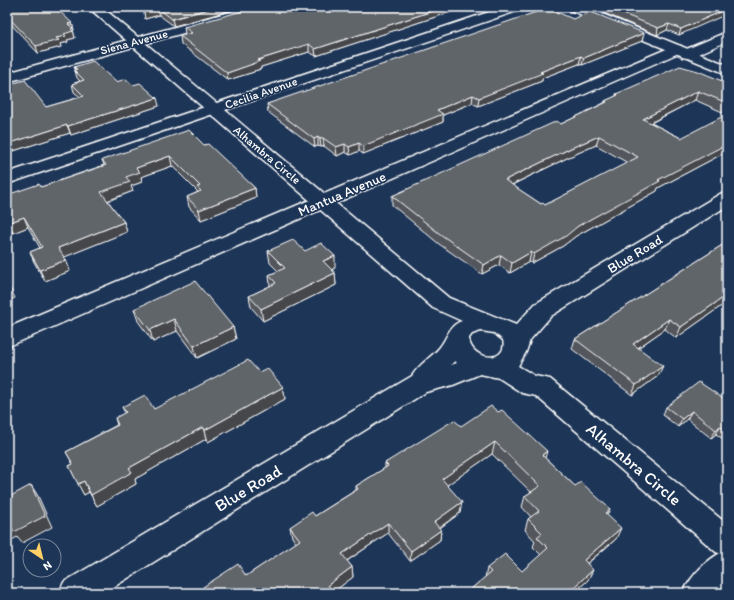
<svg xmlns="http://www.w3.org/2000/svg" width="734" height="600" viewBox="0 0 734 600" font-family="Itim,sans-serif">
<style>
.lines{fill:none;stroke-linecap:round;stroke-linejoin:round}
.minor-casing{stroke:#fff;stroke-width:3}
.tertiary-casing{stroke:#fff;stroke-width:3}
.secondary-casing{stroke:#fff;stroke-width:3}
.minor{fill:#1d3557;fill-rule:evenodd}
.tertiary{fill:#1d3557;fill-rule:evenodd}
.secondary{fill:#1d3557;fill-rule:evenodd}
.wall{fill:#53575c;stroke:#fff;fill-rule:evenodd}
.shaded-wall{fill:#44474b;stroke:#fff}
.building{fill:#61656b;stroke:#fff;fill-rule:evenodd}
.labels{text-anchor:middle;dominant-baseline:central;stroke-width:3.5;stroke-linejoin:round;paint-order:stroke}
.far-street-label{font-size:12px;fill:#fff;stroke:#1d3557}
.street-label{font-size:14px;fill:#fff;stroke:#1d3557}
.near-street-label{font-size:17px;fill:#fff;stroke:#1d3557}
</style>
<rect width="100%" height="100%" fill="#1d3557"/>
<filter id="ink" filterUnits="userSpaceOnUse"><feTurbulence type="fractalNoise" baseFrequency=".025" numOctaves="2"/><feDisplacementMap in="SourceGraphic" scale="8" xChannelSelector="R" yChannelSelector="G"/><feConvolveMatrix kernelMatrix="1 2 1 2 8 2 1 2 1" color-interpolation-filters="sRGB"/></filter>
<g filter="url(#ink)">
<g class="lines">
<defs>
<g id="minor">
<path d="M 248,7 L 268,7 L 266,10 L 7,82 L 7,73 Z"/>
<path d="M 504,7 L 522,7 L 520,10 L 7,184 L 7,173 Z"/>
<path d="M 727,32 L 727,41 L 692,57 L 687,58 L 682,57 L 680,54 L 682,51 Z"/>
<path d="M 676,45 L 681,46 L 683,49 L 681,52 L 7,347 L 7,328 Z"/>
<path d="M 727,550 L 727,587 L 721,593 L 683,593 C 691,575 709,557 727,550 Z"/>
</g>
<path id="tertiary" d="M 88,7 L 102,7 L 449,298 L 516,325 L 535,304 L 720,194 L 727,192 L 727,206 L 551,316 L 530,340 L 526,352 L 518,366 L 535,376 L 550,379 L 727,524 L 727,556 L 716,552 L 536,396 L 522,393 L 499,378 L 480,374 L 453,385 L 426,392 L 104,593 L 59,593 L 64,582 L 412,376 C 419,364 431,358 440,347 C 448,337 449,325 462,321 L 433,308 ZM 481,331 L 494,333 L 503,340 C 509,364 470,361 469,338 L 472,334 ZM 455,361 L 457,363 L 451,365 Z"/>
<path id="secondary" d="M 568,7 L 585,7 L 727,65 L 727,74 L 570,10 Z"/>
</defs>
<use href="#minor" class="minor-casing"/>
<use href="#tertiary" class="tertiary-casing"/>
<use href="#secondary" class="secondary-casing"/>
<use href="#minor" class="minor"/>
<use href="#tertiary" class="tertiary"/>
<use href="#secondary" class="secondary"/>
</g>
<g class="wall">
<path d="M 7,7 L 72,23 L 74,30 L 73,30 L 75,38 L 67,40 L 68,42 L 60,44 L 61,47 L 38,53 L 7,20 Z"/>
<path d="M 135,7 L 242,7 L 174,26 L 159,15 L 145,19 L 144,11 L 137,9 Z"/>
<path d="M 466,7 L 316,56 L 309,52 L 261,67 L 261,69 L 254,71 L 254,72 L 228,80 L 181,44 L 180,36 L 186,35 L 185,34 L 184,27 Z"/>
<path d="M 606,7 L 727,7 L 679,35 L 667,30 L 657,35 L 604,13 Z"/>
<path d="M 573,19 L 642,41 L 582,65 L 579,64 L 542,78 L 542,81 L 478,106 L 472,103 L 443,115 L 443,122 L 363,154 L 359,151 L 350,155 L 345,152 L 337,156 L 324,146 L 321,147 L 318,146 L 315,147 L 268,112 L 267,104 Z"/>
<path d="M 74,67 L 116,82 L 133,85 L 159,106 L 71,135 L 70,133 L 7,153 L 8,155 L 7,155 L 7,85 L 46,107 L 80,97 L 74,92 L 72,84 L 80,81 L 77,78 Z"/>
<path d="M 727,83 L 727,114 L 695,100 L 651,123 L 681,138 L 726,152 L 658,188 L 657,191 L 576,236 L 563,246 L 532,263 L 529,262 L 510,273 L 499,265 L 482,274 L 439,244 L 392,205 L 392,196 L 561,124 L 604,103 L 605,101 L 616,96 L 616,94 ZM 596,145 L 628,163 L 545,205 L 541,204 L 512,185 L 569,157 Z"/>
<path d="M 204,145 L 255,188 L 256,198 L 201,220 L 189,207 L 187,197 L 198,192 L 172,166 L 141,177 L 142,182 L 131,186 L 133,191 L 108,201 L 124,222 L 127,232 L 64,257 L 66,260 L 70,271 L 45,281 L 34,262 L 30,252 L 40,248 L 28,227 L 13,233 L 10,229 L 7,231 L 7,195 L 41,187 L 104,165 L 102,160 Z"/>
<path d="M 727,242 L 727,302 L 676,338 L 665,329 L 638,348 L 658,376 L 632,395 L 572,349 L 575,339 Z"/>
<path d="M 268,251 L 305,251 L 335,268 L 332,269 L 335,273 L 336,285 L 263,321 L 251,307 L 249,296 L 270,286 L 269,275 L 278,271 L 270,263 Z"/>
<path d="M 134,309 L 233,327 L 236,339 L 197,358 L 177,331 L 153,342 L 138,321 Z"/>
<path d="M 727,365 L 727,371 L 724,370 Z"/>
<path d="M 259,372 L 283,387 L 285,399 L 208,442 L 206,439 L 135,479 L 136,484 L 97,506 L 89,492 L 84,495 L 69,466 L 73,464 L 66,452 L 117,425 L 115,418 L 125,413 L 122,407 L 154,409 Z"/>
<path d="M 727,401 L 727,442 L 716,434 L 711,438 L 687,419 L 678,427 L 663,415 L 666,407 Z"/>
<path d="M 461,426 L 545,458 L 575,486 L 610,509 L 607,515 L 616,539 L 587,564 L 588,580 L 574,593 L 466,593 L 485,578 L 487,568 L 522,571 L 541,555 L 533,547 L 535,541 L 525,530 L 528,519 L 531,517 L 522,507 L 525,496 L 531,492 L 492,454 L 447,485 L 460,513 L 440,528 L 441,530 L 440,540 L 410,561 L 388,533 L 347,561 L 352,567 L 353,577 L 333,592 L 334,593 L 205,593 L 203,587 L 246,576 L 296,543 L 292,537 L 290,527 L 315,516 L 356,490 L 356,486 L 385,468 L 385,463 Z"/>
</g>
<g class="shaded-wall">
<path d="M 216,7 L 242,7 L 174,26 L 172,19 Z"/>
<path d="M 445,7 L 466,7 L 316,56 L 315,49 Z"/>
<path d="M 158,8 L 159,15 L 145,19 L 144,12 Z"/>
<path d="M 727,9 L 727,14 L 679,35 L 681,29 Z"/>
<path d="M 72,23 L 74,30 L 73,30 L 75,38 L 67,40 L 68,42 L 60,44 L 61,47 L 38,53 L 36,46 L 56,38 L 64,34 L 68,24 Z"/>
<path d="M 669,24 L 667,30 L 657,35 L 658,28 Z"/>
<path d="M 644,33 L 642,41 L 582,65 L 584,58 Z"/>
<path d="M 309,44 L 309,52 L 261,67 L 261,69 L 254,71 L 254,72 L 228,80 L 227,73 L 252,64 L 258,60 Z"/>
<path d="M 581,56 L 579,64 L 542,78 L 542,81 L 478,106 L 479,98 L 540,72 Z"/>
<path d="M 698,91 L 695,100 L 640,128 L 643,119 Z"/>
<path d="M 473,95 L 472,103 L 443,115 L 443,122 L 363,154 L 363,146 L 437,110 Z"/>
<path d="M 157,98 L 159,106 L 71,135 L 68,126 Z"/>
<path d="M 67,125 L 70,133 L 7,153 L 8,155 L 7,155 L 7,144 Z"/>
<path d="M 599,136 L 596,145 L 569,157 L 503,189 L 505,180 L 571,148 Z"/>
<path d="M 318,137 L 318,146 L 315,147 L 314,139 Z"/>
<path d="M 323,138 L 324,146 L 321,147 L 320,139 Z"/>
<path d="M 727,140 L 727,150 L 726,152 L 658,188 L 657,191 L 576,236 L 563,246 L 532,263 L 534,254 L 578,226 Z"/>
<path d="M 359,143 L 359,151 L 350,155 L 349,147 Z"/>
<path d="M 345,144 L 345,152 L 337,156 L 336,147 Z"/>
<path d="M 170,156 L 172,166 L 141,177 L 142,182 L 131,186 L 133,191 L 104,202 L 101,192 L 136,168 Z"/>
<path d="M 255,188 L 256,198 L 201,220 L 199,210 Z"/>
<path d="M 24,217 L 28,227 L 13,233 L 8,223 Z"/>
<path d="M 7,222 L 10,229 L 7,231 Z"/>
<path d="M 124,222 L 127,232 L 62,258 L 58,248 Z"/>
<path d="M 531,252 L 529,262 L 510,273 L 512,263 Z"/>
<path d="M 501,255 L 499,265 L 482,274 L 484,265 Z"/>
<path d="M 335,256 L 335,268 L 324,273 L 323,261 Z"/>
<path d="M 66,260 L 70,271 L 45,281 L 40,270 Z"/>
<path d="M 335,273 L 336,285 L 263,321 L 261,309 Z"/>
<path d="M 11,290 L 15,298 L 7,301 L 7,291 Z"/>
<path d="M 727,295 L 727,302 L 676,338 L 681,327 Z"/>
<path d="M 174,319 L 177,331 L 153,342 L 150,330 Z"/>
<path d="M 669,319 L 665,329 L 629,354 L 633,344 Z"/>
<path d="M 233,327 L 236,339 L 197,358 L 194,346 Z"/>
<path d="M 663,366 L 658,376 L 632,395 L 636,385 Z"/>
<path d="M 283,387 L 285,399 L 208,442 L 205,430 Z"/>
<path d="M 692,411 L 687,419 L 678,427 L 682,419 Z"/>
<path d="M 720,426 L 716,434 L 711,438 L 716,430 Z"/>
<path d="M 203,427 L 206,439 L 135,479 L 136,484 L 97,506 L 91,495 L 129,468 Z"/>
<path d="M 495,442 L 492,454 L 440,490 L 442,479 Z"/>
<path d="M 547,451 L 544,462 L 542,455 Z"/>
<path d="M 84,481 L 89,492 L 84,495 L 78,484 Z"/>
<path d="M 31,485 L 38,496 L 52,527 L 22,543 L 17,537 L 7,543 L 7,528 L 11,526 Z"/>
<path d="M 462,502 L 460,513 L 433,532 L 434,522 Z"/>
<path d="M 610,509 L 605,520 L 605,513 Z"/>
<path d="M 388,523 L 388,533 L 342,564 L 342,554 Z"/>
<path d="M 621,528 L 616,539 L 579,570 L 584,560 Z"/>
<path d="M 441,530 L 440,540 L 410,561 L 411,551 Z"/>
<path d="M 352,567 L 353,577 L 332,593 L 328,585 Z"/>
<path d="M 593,570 L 588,580 L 574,593 L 567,593 Z"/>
</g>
<g class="building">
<path d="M 7,7 L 55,7 L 72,23 L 68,24 L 73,28 L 71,29 L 73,31 L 64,34 L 66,36 L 56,38 L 59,40 L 36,46 L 7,16 Z"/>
<path d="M 143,7 L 216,7 L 172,19 L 158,8 L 144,12 Z"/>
<path d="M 257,7 L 445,7 L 315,49 L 309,44 L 258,60 L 260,61 L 252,64 L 253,64 L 227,73 L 180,36 L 192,33 L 184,27 Z"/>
<path d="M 606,7 L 727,7 L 727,9 L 681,29 L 669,24 L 658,28 Z"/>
<path d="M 548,8 L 573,19 L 591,12 L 644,33 L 584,58 L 581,56 L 540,72 L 543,73 L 479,98 L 473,95 L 437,110 L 443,114 L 363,146 L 359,143 L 349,147 L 345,144 L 336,147 L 323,138 L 320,139 L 318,137 L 314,139 L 267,104 Z"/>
<path d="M 93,61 L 116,82 L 126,79 L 133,85 L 140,83 L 157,98 L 68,126 L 67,125 L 7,144 L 7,85 L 25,80 L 46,107 L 84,96 L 72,84 L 84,80 L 74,70 L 77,69 L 74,67 Z"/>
<path d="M 680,66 L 698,71 L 727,83 L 727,103 L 698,91 L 643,119 L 681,138 L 727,114 L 727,140 L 726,141 L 727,141 L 727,144 L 658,180 L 660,181 L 578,226 L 566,236 L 534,254 L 531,252 L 512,263 L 501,255 L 484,265 L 440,234 L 392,196 L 557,121 L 561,124 L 607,102 L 605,101 L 618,95 L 616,94 ZM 599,136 L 638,157 L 545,205 L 543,203 L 541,204 L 505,180 L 571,148 Z"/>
<path d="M 189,130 L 204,145 L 208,144 L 255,188 L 199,210 L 187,197 L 201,191 L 197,187 L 200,186 L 170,156 L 136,168 L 140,172 L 126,177 L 130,182 L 101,192 L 124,222 L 58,248 L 66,260 L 40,270 L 30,252 L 42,247 L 24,217 L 8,223 L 7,221 L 7,195 L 39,184 L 41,187 L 106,165 L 102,160 Z"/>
<path d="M 293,240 L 305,251 L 321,243 L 335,256 L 323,261 L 335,273 L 261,309 L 249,296 L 276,283 L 269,275 L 285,268 L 268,251 Z"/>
<path d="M 727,242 L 727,295 L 681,327 L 669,319 L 633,344 L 663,366 L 636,385 L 575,339 Z"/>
<path d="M 195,281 L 233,327 L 194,346 L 174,319 L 150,330 L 134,309 Z"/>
<path d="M 7,282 L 11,290 L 7,291 Z"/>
<path d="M 248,360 L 259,372 L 267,368 L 283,387 L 205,430 L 203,427 L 129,468 L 132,472 L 91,495 L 84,481 L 78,484 L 69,466 L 73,464 L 66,452 L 118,425 L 115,418 L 126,412 L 122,407 L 145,395 L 154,409 Z"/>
<path d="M 699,382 L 727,401 L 727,431 L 720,426 L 716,430 L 692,411 L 682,419 L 666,407 Z"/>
<path d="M 491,406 L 498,412 L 502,410 L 547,451 L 542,455 L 575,486 L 581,482 L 610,509 L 605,513 L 621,528 L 584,560 L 593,570 L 567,593 L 466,593 L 491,572 L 487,568 L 505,554 L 522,571 L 548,548 L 537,537 L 542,533 L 528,519 L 539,511 L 525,496 L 540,486 L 495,442 L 442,479 L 462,502 L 434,522 L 441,530 L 411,551 L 388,523 L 342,554 L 352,567 L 328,585 L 334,593 L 206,593 L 203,587 L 238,564 L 246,576 L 300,540 L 290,527 L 312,512 L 315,516 L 358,489 L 356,486 L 388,466 L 385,463 L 454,420 L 461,426 Z"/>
<path d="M 31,485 L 45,516 L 14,532 L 11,526 L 7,528 L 7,498 Z"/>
</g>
</g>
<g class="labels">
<g class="far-street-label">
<text transform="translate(134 42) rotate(-15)">Siena Avenue</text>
<text transform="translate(261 93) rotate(-19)">Cecilia Avenue</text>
<text transform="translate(267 155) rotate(40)">Alhambra Circle</text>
</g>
<g class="street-label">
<text transform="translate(342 194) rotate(-23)">Mantua Avenue</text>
<text transform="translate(635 254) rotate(-31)">Blue Road</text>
</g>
<g class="near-street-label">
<text transform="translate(634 464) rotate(40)">Alhambra Circle</text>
<text transform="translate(248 488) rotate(-31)">Blue Road</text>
</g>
</g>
<rect width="734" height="600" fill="none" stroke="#1d3557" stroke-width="24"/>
<rect x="12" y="12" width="710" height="576" fill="none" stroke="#fff" stroke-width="1.5" filter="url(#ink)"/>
<g transform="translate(42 558) rotate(145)"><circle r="19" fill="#1d3557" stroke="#77869a"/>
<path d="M0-3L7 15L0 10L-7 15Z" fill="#ffd166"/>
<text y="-6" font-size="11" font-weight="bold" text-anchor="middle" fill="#ffffff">N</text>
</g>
</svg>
